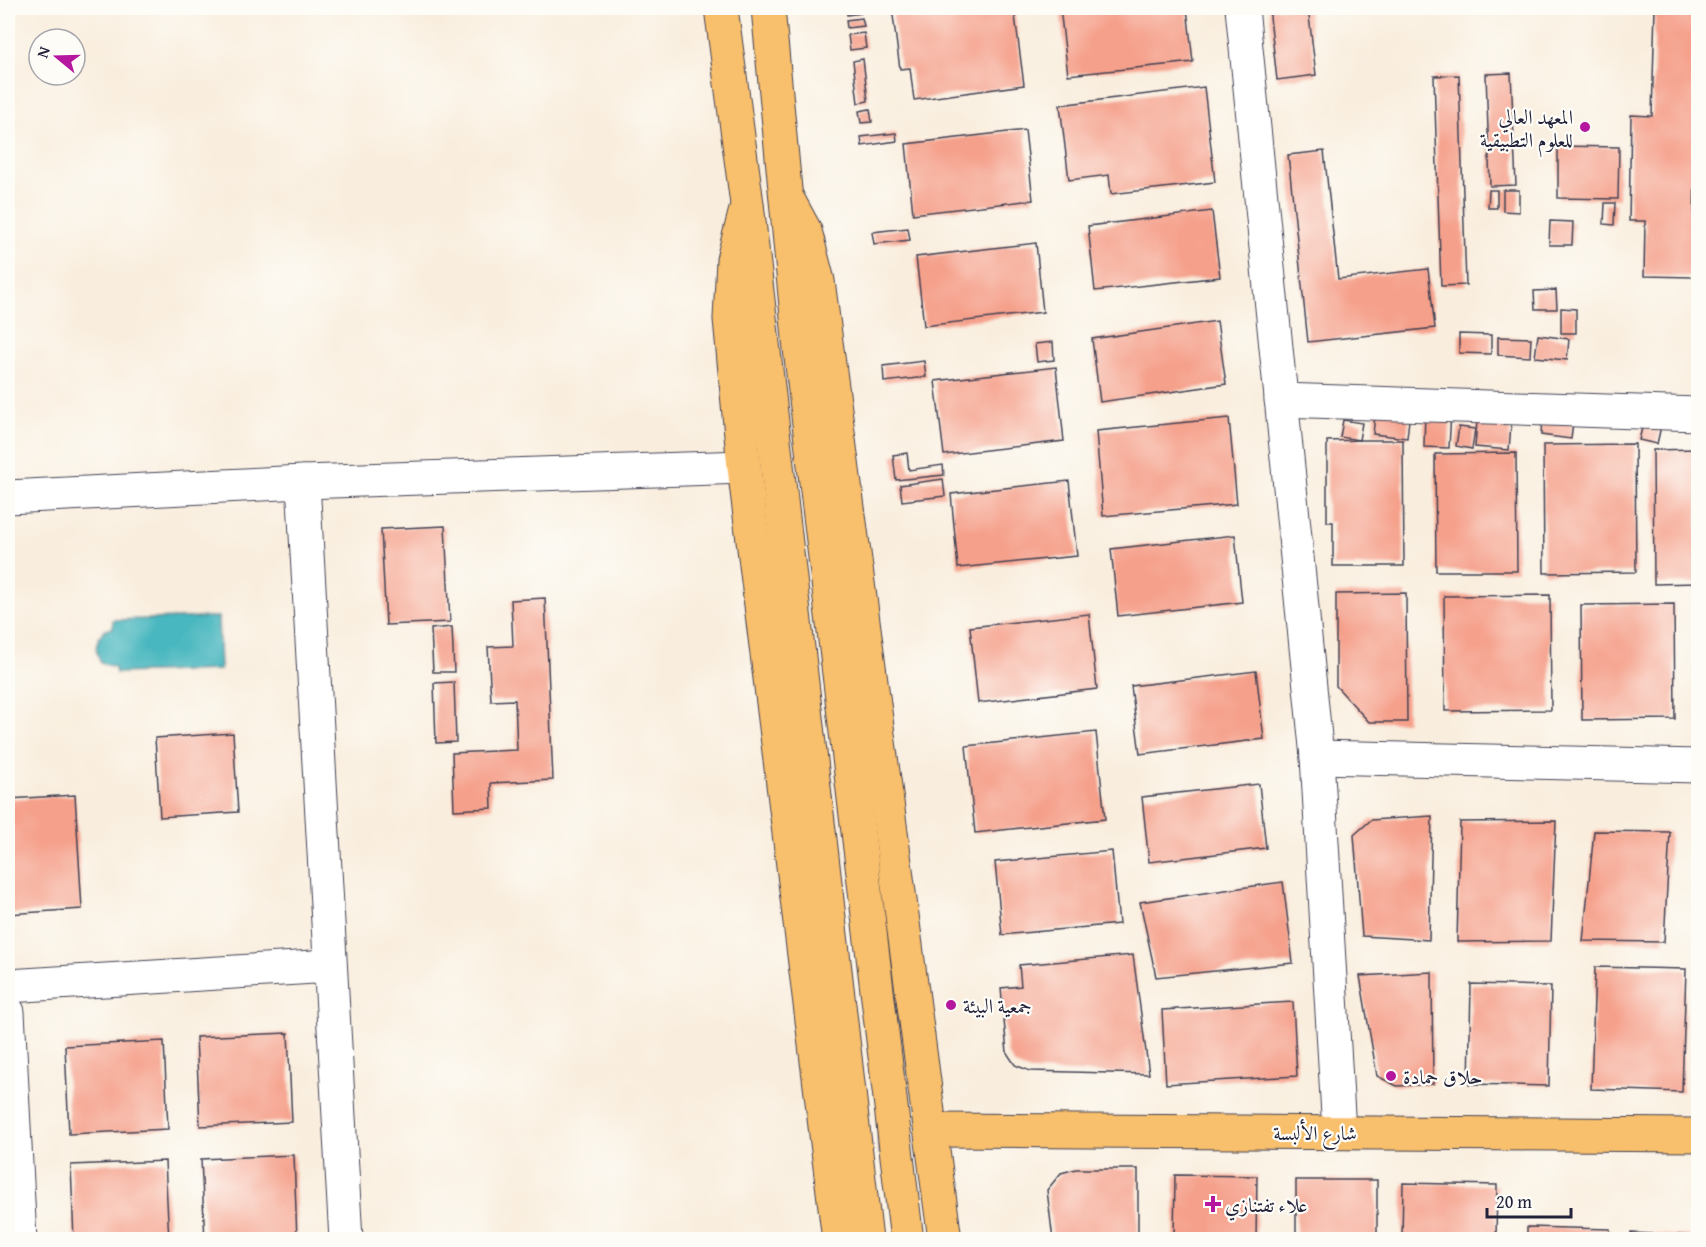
<svg xmlns="http://www.w3.org/2000/svg" width="1706" height="1247" viewBox="0 0 1706 1247" font-family="'Gentium Book Plus',Amiri,serif">
<style>
.water{fill:#48b7bf;stroke:#356c7d;stroke-width:1.5}
.building{fill:#f5a08b}
.lines{fill:none;stroke-linecap:round;stroke-linejoin:round}
.major-tunnel{stroke:#cec5bd;stroke-width:33;stroke-dasharray:33 16;stroke-linecap:butt}
.minor-casing{stroke:#424153;stroke-width:35}
.major-casing{stroke:#424153;stroke-width:35}
.highway-casing{stroke:#424153;stroke-width:35}
.minor{stroke:#fff;stroke-width:33}
.major{stroke:#f8bf6c;stroke-width:33}
.highway{stroke:#f8bf6c;stroke-width:33}
.poi-dot{fill:#b5179e;stroke:#fdfcf7;stroke-width:2}
.labels{text-anchor:middle;dominant-baseline:central;stroke-width:4.5;stroke-linejoin:round;paint-order:stroke}
.poi-label{font-size:20px;fill:#22223b;stroke:#fdfcf7;text-anchor:start}
.street-label{font-size:20px;fill:#22223b;stroke:#fdfcf7}
</style>
<rect width="100%" height="100%" fill="#fdfcf7"/>
<filter id="ink" filterUnits="userSpaceOnUse"><feTurbulence type="fractalNoise" baseFrequency=".0167" numOctaves="2"/><feDisplacementMap in="SourceGraphic" scale="12" xChannelSelector="R" yChannelSelector="G"/><feConvolveMatrix kernelMatrix="1 2 1 2 8 2 1 2 1" color-interpolation-filters="sRGB"/></filter>
<filter id="wash" filterUnits="userSpaceOnUse"><feTurbulence type="fractalNoise" baseFrequency=".008" numOctaves="4" result="noise"/><feDisplacementMap in="SourceGraphic" scale="24" xChannelSelector="R" yChannelSelector="G"/><feGaussianBlur stdDeviation="1.35" result="paint"/><feColorMatrix in="noise" values="0 0 0 0 0 0 0 0 0 0 0 0 0 0 0 0 0 1.4 0 .05"/><feComposite in="paint" operator="in"/></filter>
<g filter="url(#wash)">
<rect width="100%" height="100%" fill="#f9eede"/>
<path class="water" d="M 218,617 L 220,670 L 116,673 L 115,667 L 101,663 C 94,649 95,643 104,630 L 113,628 L 113,620 Z"/>
<g id="blocks">
<g class="building">
<path d="M 846,8 L 860,8 L 861,13 L 847,15 Z"/>
<path d="M 892,8 L 1014,8 L 1024,85 L 914,100 L 910,68 L 900,69 Z"/>
<path d="M 1060,8 L 1187,8 L 1193,62 L 1068,75 Z"/>
<path d="M 1269,8 L 1308,8 L 1316,75 L 1277,80 Z"/>
<path d="M 1655,8 L 1698,8 L 1693,277 L 1644,276 L 1645,221 L 1629,221 L 1631,115 L 1652,116 Z"/>
<path d="M 862,18 L 864,26 L 847,28 L 846,20 Z"/>
<path d="M 864,33 L 866,48 L 850,50 L 848,35 Z"/>
<path d="M 863,59 L 868,101 L 858,103 L 853,61 Z"/>
<path d="M 1511,73 L 1516,185 L 1490,186 L 1486,74 Z"/>
<path d="M 1459,75 L 1466,285 L 1441,286 L 1434,76 Z"/>
<path d="M 1204,87 L 1215,182 L 1111,194 L 1109,175 L 1069,180 L 1060,105 Z"/>
<path d="M 870,109 L 872,122 L 861,123 L 859,111 Z"/>
<path d="M 1025,130 L 1033,200 L 913,214 L 906,144 Z"/>
<path d="M 896,133 L 897,141 L 862,146 L 861,137 Z"/>
<path d="M 1558,146 L 1619,147 L 1618,199 L 1558,198 Z"/>
<path d="M 1324,151 L 1338,279 L 1428,269 L 1435,328 L 1308,342 L 1288,155 Z"/>
<path d="M 1489,190 L 1497,190 L 1497,208 L 1488,208 Z"/>
<path d="M 1503,190 L 1519,190 L 1519,212 L 1503,211 Z"/>
<path d="M 1605,203 L 1615,203 L 1614,225 L 1604,224 Z"/>
<path d="M 1212,211 L 1220,277 L 1095,291 L 1088,226 Z"/>
<path d="M 1550,221 L 1573,222 L 1572,245 L 1549,245 Z"/>
<path d="M 908,228 L 910,240 L 874,244 L 872,232 Z"/>
<path d="M 1036,243 L 1043,312 L 924,326 L 916,257 Z"/>
<path d="M 1556,290 L 1557,309 L 1535,309 L 1534,291 Z"/>
<path d="M 1561,308 L 1576,309 L 1576,333 L 1561,333 Z"/>
<path d="M 1217,321 L 1226,384 L 1100,402 L 1092,339 Z"/>
<path d="M 1459,334 L 1491,335 L 1491,354 L 1459,353 Z"/>
<path d="M 1538,335 L 1569,339 L 1567,360 L 1535,357 Z"/>
<path d="M 1498,337 L 1531,338 L 1530,357 L 1498,355 Z"/>
<path d="M 1053,342 L 1054,360 L 1037,362 L 1035,344 Z"/>
<path d="M 924,361 L 926,377 L 884,382 L 883,366 Z"/>
<path d="M 1056,367 L 1064,441 L 944,455 L 935,381 Z"/>
<path d="M 1376,407 L 1410,411 L 1407,438 L 1373,434 Z"/>
<path d="M 1425,411 L 1451,412 L 1449,448 L 1424,447 Z"/>
<path d="M 1229,418 L 1237,504 L 1103,516 L 1096,431 Z"/>
<path d="M 1542,419 L 1573,422 L 1571,439 L 1541,435 Z"/>
<path d="M 1343,420 L 1362,423 L 1359,440 L 1340,437 Z"/>
<path d="M 1477,421 L 1511,424 L 1509,450 L 1475,447 Z"/>
<path d="M 1661,426 L 1657,444 L 1639,440 L 1642,428 Z"/>
<path d="M 1459,427 L 1475,429 L 1472,449 L 1456,446 Z"/>
<path d="M 1362,440 L 1403,440 L 1404,566 L 1333,566 L 1333,522 L 1327,522 L 1327,441 Z"/>
<path d="M 1635,444 L 1636,572 L 1544,573 L 1543,445 Z"/>
<path d="M 1698,449 L 1698,583 L 1654,584 L 1653,450 Z"/>
<path d="M 907,453 L 909,470 L 943,465 L 944,475 L 896,480 L 893,455 Z"/>
<path d="M 1516,453 L 1517,571 L 1436,571 L 1435,454 Z"/>
<path d="M 943,479 L 945,496 L 902,501 L 900,485 Z"/>
<path d="M 1069,481 L 1077,556 L 958,568 L 951,494 Z"/>
<path d="M 445,526 L 450,622 L 386,625 L 381,529 Z"/>
<path d="M 1235,535 L 1242,602 L 1118,616 L 1111,549 Z"/>
<path d="M 1406,593 L 1407,722 L 1369,722 L 1336,686 L 1336,594 Z"/>
<path d="M 1550,595 L 1551,710 L 1445,711 L 1444,596 Z"/>
<path d="M 545,598 L 553,780 L 491,783 L 492,808 L 454,810 L 452,753 L 517,750 L 515,700 L 491,701 L 488,647 L 513,646 L 511,600 Z"/>
<path d="M 1674,604 L 1675,719 L 1582,720 L 1581,605 Z"/>
<path d="M 1089,614 L 1097,689 L 978,703 L 970,627 Z"/>
<path d="M 452,627 L 454,672 L 433,672 L 431,629 Z"/>
<path d="M 1256,671 L 1264,739 L 1140,754 L 1131,686 Z"/>
<path d="M 454,682 L 456,742 L 436,743 L 434,683 Z"/>
<path d="M 1096,732 L 1105,819 L 975,833 L 966,746 Z"/>
<path d="M 233,733 L 238,812 L 160,817 L 155,738 Z"/>
<path d="M 1259,784 L 1266,848 L 1149,862 L 1142,797 Z"/>
<path d="M 75,795 L 82,909 L 8,914 L 8,799 Z"/>
<path d="M 1432,816 L 1429,940 L 1362,936 L 1354,835 L 1371,820 Z"/>
<path d="M 1556,821 L 1551,941 L 1457,942 L 1460,822 Z"/>
<path d="M 1594,831 L 1670,832 L 1664,942 L 1583,941 Z"/>
<path d="M 1112,851 L 1119,924 L 1002,935 L 995,862 Z"/>
<path d="M 1283,882 L 1293,963 L 1156,977 L 1140,902 Z"/>
<path d="M 1133,955 L 1149,1074 L 1030,1071 L 1015,1065 L 1007,1053 L 1001,988 L 1021,986 L 1019,965 Z"/>
<path d="M 1595,967 L 1686,969 L 1682,1092 L 1591,1089 Z"/>
<path d="M 1432,972 L 1433,1084 L 1397,1086 L 1377,1076 L 1360,976 Z"/>
<path d="M 1471,984 L 1551,986 L 1549,1086 L 1469,1084 Z"/>
<path d="M 1293,1002 L 1297,1076 L 1166,1084 L 1162,1010 Z"/>
<path d="M 288,1033 L 292,1122 L 200,1126 L 196,1037 Z"/>
<path d="M 164,1041 L 168,1129 L 69,1134 L 65,1046 Z"/>
<path d="M 294,1155 L 297,1240 L 205,1240 L 201,1159 Z"/>
<path d="M 165,1161 L 169,1240 L 74,1240 L 71,1165 Z"/>
<path d="M 1076,1169 L 1138,1169 L 1138,1240 L 1053,1240 L 1047,1190 L 1061,1173 Z"/>
<path d="M 1175,1175 L 1257,1176 L 1256,1240 L 1174,1240 Z"/>
<rect x="1296" y="1180" width="81" height="60"/>
<path d="M 1403,1183 L 1497,1185 L 1496,1240 L 1402,1240 Z"/>
<path d="M 1527,1227 L 1610,1229 L 1610,1240 L 1527,1240 Z"/>
<path d="M 1631,1233 L 1698,1236 L 1698,1240 L 1631,1240 Z"/>
</g>
</g>
</g>
<g filter="url(#ink)">
<use href="#blocks" fill-opacity="0" stroke="#424153" stroke-width="1.5"/>
<g class="lines">
<path class="major-tunnel" d="M 827,1136 L 932,1130"/>
<defs>
<g id="minor">
<path d="M 1242,8 L 1317,757 L 1339,1132"/>
<path d="M 1281,400 L 1698,414"/>
<path d="M 303,482 L 346,1240"/>
<path d="M 8,497 L 303,482 L 744,467"/>
<path d="M 1317,757 L 1698,766"/>
<path d="M 8,986 L 330,966"/>
<path d="M 8,1012 L 20,1240"/>
</g>
<g id="major">
<path d="M 787,198 L 805,231 L 818,281 L 945,1240"/>
<path d="M 747,206 L 733,260 L 730,319 L 744,467 L 839,1240"/>
<path d="M 932,1130 L 1698,1135"/>
</g>
<g id="highway">
<path d="M 721,8 L 747,204 L 866,1240"/>
<path d="M 768,8 L 800,349 L 907,1240"/>
</g>
</defs>
<use href="#minor" class="minor-casing"/>
<use href="#major" class="major-casing"/>
<use href="#highway" class="highway-casing"/>
<use href="#minor" class="minor"/>
<use href="#major" class="major"/>
<use href="#highway" class="highway"/>
</g>
</g>
<g class="poi-dot">
<circle cx="1585" cy="127" r="6"/>
<circle cx="951" cy="1005" r="6"/>
<circle cx="1391" cy="1076" r="6"/>
<path d="M1210 1195h6v6h6v6h-6v6h-6v-6h-6v-6h6z"/>
</g>
<g class="labels">
<g class="poi-label">
<text x="1573" y="116" text-anchor="end">المعهد العالي<tspan x="1573" dy="23">للعلوم التطبيقية</tspan></text>
<text x="963" y="1005">جمعية البيئة</text>
<text x="1403" y="1076">حلاق حمادة</text>
<text x="1225" y="1204">علاء تفتنازي</text>
</g>
<g class="street-label">
<text x="1315" y="1132">شارع الألبسة</text>
</g>
</g>
<rect width="1706" height="1247" fill="none" stroke="#fdfcf7" stroke-width="30"/>
<g transform="translate(57 57) rotate(289)"><circle r="28" fill="#fdfcf7" stroke="#a5a5ac" stroke-width="1.5"/>
<path d="M0-4.5L10 22L0 15L-10 22Z" fill="#b5179e"/>
<text y="-9" font-size="16" font-weight="bold" text-anchor="middle" fill="#22223b">N</text>
</g>
<path d="M1487 1208v9h84v-9" fill="none" stroke="#22223b" stroke-width="3"/>
<text x="1496" y="1208" font-size="18" fill="#22223b" stroke="#fdfcf7" stroke-width="4.5" paint-order="stroke">20 m</text>
</svg>
